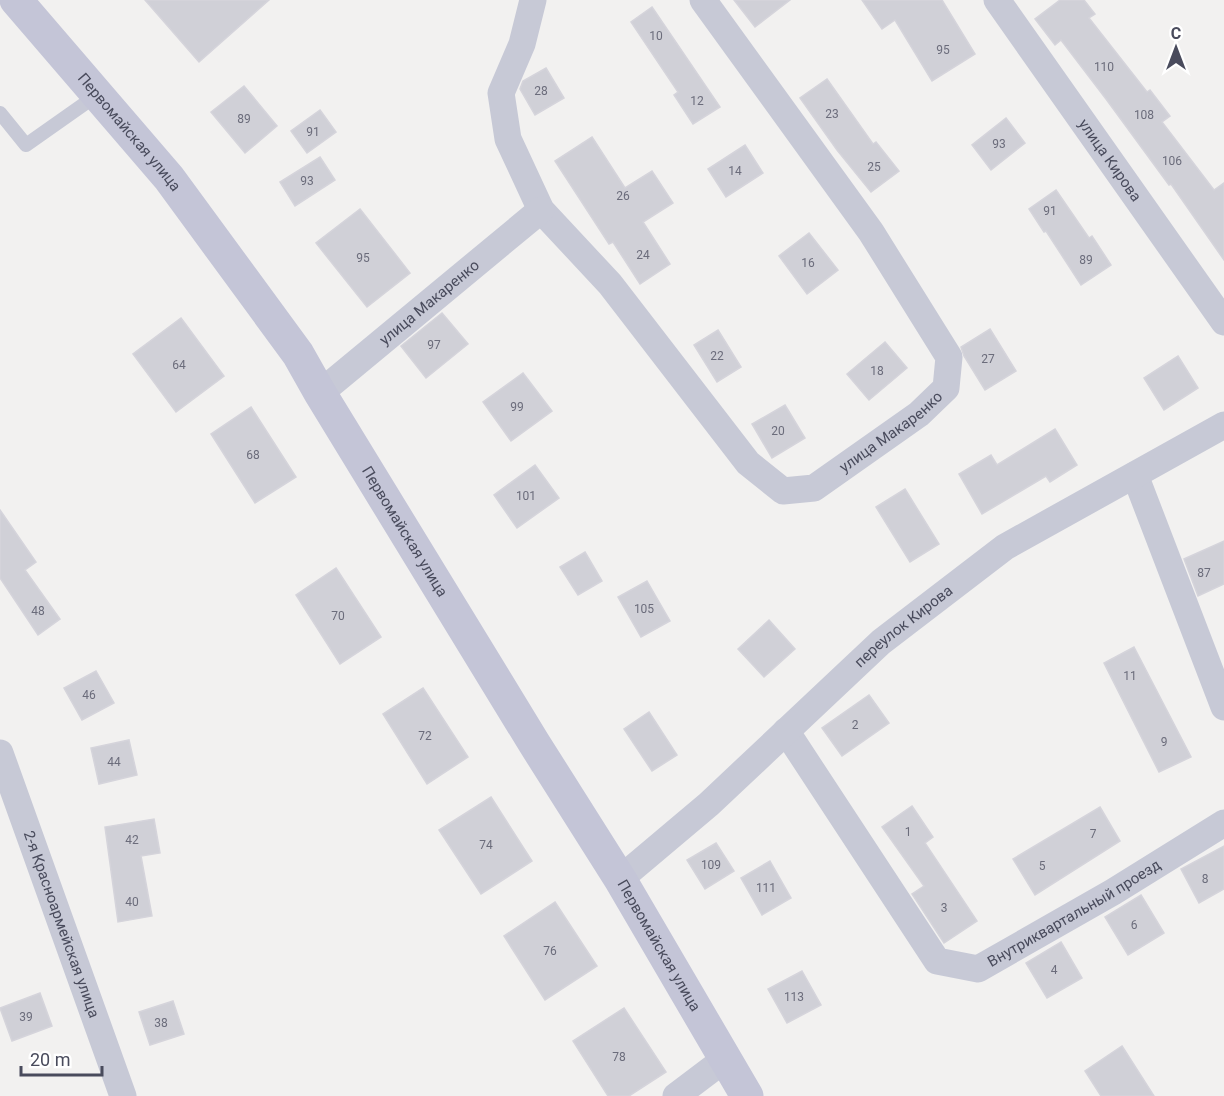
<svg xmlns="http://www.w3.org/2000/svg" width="1224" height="1096" viewBox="0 0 1224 1096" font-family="Roboto,sans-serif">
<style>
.building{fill:#d0d0d7;stroke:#d5d4db;stroke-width:1.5}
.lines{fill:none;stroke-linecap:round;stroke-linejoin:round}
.service{stroke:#c7c9d6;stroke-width:14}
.minor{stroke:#c7c9d6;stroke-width:27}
.secondary{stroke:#c4c5d7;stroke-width:33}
.labels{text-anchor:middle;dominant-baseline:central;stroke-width:5;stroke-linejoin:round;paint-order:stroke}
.number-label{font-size:12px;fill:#6b6c7b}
.street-label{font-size:15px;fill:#494b5c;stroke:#fff}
</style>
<rect width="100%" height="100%" fill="#f2f1f0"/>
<g class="building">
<path d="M 145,0 L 269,0 L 199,62 Z"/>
<path d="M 734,0 L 790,0 L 755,27 Z"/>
<path d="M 862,0 L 942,0 L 975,54 L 932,81 L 895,20 L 882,29 Z"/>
<path d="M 1060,0 L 1084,0 L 1095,14 L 1089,18 L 1147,92 L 1150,90 L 1170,116 L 1162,122 L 1214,190 L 1224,183 L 1224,260 L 1171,184 L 1169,185 L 1106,99 L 1061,40 L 1055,45 L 1035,19 Z"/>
<path d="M 652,7 L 720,107 L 693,124 L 674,95 L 678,92 L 631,22 Z"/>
<path d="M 546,68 L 564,98 L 535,115 L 520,89 L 523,81 Z"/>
<path d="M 827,79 L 873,144 L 876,142 L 899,171 L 871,192 L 837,150 L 800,98 Z"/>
<path d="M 244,86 L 277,126 L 245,153 L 211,112 Z"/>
<path d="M 320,110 L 336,132 L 307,153 L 291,131 Z"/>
<path d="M 1006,118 L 1025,143 L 991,170 L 972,145 Z"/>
<path d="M 592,137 L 625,188 L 652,171 L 673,203 L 643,222 L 670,264 L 640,284 L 613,242 L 609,244 L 555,161 Z"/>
<path d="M 745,145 L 763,173 L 726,197 L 708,169 Z"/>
<path d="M 320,157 L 335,180 L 295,206 L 280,182 Z"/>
<path d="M 1056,190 L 1089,238 L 1092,236 L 1111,265 L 1081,285 L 1046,231 L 1044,232 L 1029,209 Z"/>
<path d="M 360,209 L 410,273 L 367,307 L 316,243 Z"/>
<path d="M 809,233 L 838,270 L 807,294 L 779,256 Z"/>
<path d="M 442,313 L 468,344 L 426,378 L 401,346 Z"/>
<path d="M 181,318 L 224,376 L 176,412 L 133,354 Z"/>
<path d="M 990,329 L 1016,371 L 985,390 L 964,356 L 961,347 Z"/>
<path d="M 718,330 L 741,367 L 717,382 L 694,345 Z"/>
<path d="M 885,342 L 907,368 L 869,400 L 847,374 Z"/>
<path d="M 1178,356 L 1198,388 L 1164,410 L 1144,378 Z"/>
<path d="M 523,373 L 552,411 L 511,441 L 483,402 Z"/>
<path d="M 785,405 L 805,438 L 772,458 L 752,424 Z"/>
<path d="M 251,407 L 296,477 L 255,503 L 211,434 Z"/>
<path d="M 1055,429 L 1077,465 L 1050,482 L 1046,476 L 982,514 L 959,474 L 991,455 L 997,465 Z"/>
<path d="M 535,465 L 559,498 L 517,528 L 494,495 Z"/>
<path d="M 905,489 L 939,544 L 910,562 L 876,507 Z"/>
<path d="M 0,510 L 36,562 L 25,570 L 60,619 L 38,635 L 0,578 Z"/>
<path d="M 1224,541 L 1224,584 L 1198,596 L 1184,559 Z"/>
<path d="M 585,552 L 602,581 L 578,595 L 560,567 Z"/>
<path d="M 336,568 L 381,637 L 340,664 L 296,595 Z"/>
<path d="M 647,581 L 670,621 L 641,637 L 618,597 Z"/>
<path d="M 769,620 L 795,649 L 764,677 L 738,649 Z"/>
<path d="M 1134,647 L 1191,757 L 1159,772 L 1104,663 Z"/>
<path d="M 96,671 L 114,703 L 82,720 L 64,688 Z"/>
<path d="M 423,688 L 468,757 L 427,784 L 383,714 Z"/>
<path d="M 869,695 L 889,723 L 842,756 L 822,728 Z"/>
<path d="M 649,712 L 677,755 L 652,771 L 624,729 Z"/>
<path d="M 129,740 L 137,775 L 99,784 L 91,748 Z"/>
<path d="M 491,797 L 532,861 L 481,894 L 439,830 Z"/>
<path d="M 912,806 L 933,837 L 925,843 L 977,921 L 944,943 L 912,894 L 924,886 L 882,827 Z"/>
<path d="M 1100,807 L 1120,841 L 1035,895 L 1013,859 Z"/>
<path d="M 154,819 L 160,853 L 141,856 L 152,916 L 118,922 L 105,827 Z"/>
<path d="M 716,843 L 734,871 L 705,889 L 687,860 Z"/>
<path d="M 1224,846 L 1224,889 L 1199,903 L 1181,869 Z"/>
<path d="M 770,861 L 791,898 L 762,915 L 741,878 Z"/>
<path d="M 1141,895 L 1164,933 L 1128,955 L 1105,917 Z"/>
<path d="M 555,902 L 597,966 L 545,1000 L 504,936 Z"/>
<path d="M 1061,942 L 1082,978 L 1047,998 L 1026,963 Z"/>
<path d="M 802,971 L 821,1005 L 787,1023 L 768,989 Z"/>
<path d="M 40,993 L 52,1026 L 12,1041 L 0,1008 Z"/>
<path d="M 173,1001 L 184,1034 L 150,1045 L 139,1012 Z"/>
<path d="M 624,1008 L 666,1072 L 629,1096 L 608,1096 L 573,1041 Z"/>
<path d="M 1122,1046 L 1154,1096 L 1101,1096 L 1085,1071 Z"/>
</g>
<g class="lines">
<path class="service" d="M 0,113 L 26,145 L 97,95"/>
<g class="minor">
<path id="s1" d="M 533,0 L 522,44 L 501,93 L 508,139 L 541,210 L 610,284 L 748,463 L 783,491 L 814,488 L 919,414 L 946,388 L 949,357 L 871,232 L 703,0"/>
<path id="s2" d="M 997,0 L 1224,322"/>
<path id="s3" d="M 320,393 L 541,210"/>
<path d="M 1135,475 L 1224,707"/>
<path id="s4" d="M 786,731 L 937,961 L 978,969 L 1113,892 L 1224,823"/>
<path id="s5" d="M 0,753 L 123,1096"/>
<path id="s6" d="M 620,879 L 709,804 L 881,642 L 1005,547 L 1224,425"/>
<path d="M 676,1096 L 725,1059"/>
</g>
<path class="secondary" id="s7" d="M 16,0 L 169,178 L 298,354 L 320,393 L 534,743 L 620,879 L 747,1096"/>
</g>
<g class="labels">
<g class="number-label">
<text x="656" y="36">10</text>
<text x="943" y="50">95</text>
<text x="1104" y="67">110</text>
<text x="541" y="91">28</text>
<text x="697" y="101">12</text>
<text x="832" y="114">23</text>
<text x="1144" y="115">108</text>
<text x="244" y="119">89</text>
<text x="313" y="132">91</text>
<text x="999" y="144">93</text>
<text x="1172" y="161">106</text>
<text x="874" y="167">25</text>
<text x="735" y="171">14</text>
<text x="307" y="181">93</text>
<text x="623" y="196">26</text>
<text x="1050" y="211">91</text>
<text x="643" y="255">24</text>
<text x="363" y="258">95</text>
<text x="1086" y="260">89</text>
<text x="808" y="263">16</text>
<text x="434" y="345">97</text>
<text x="717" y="356">22</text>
<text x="988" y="359">27</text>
<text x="179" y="365">64</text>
<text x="877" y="371">18</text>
<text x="517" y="407">99</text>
<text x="778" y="431">20</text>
<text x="253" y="455">68</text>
<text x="526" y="496">101</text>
<text x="1204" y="573">87</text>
<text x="644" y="609">105</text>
<text x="38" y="611">48</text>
<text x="338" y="616">70</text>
<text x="1130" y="676">11</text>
<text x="89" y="695">46</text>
<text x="855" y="725">2</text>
<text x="425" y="736">72</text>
<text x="1164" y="742">9</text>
<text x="114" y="762">44</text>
<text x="908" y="832">1</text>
<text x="1093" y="834">7</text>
<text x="132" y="840">42</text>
<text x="486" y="845">74</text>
<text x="711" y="865">109</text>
<text x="1042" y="866">5</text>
<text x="1205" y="879">8</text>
<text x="766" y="888">111</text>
<text x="132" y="902">40</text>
<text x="944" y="908">3</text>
<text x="1134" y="925">6</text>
<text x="550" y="951">76</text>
<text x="1054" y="970">4</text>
<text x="794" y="997">113</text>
<text x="26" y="1017">39</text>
<text x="161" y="1023">38</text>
<text x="619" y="1057">78</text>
</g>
<g class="street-label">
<text stroke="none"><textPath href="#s7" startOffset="174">Первомайская улица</textPath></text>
<text stroke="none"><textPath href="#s2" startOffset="196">улица Кирова</textPath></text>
<text stroke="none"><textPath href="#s3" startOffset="142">улица Макаренко</textPath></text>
<text stroke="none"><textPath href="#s1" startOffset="722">улица Макаренко</textPath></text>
<text stroke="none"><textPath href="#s7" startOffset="660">Первомайская улица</textPath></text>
<text stroke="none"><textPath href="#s6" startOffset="380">переулок Кирова</textPath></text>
<text stroke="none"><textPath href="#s4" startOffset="428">Внутриквартальный проезд</textPath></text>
<text stroke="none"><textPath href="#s5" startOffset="182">2-я Красноармейская улица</textPath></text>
<text stroke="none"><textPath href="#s7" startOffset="1146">Первомайская улица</textPath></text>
</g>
</g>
<g transform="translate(1176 48)" stroke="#ffffff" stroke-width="4.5" paint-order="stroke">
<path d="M0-4.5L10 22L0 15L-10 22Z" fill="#494b5c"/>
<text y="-9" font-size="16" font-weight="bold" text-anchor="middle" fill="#494b5c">С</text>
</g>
<path d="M21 1066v9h81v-9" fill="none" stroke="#494b5c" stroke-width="3"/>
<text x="30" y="1066" font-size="18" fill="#494b5c" stroke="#ffffff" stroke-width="4.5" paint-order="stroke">20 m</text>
</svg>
